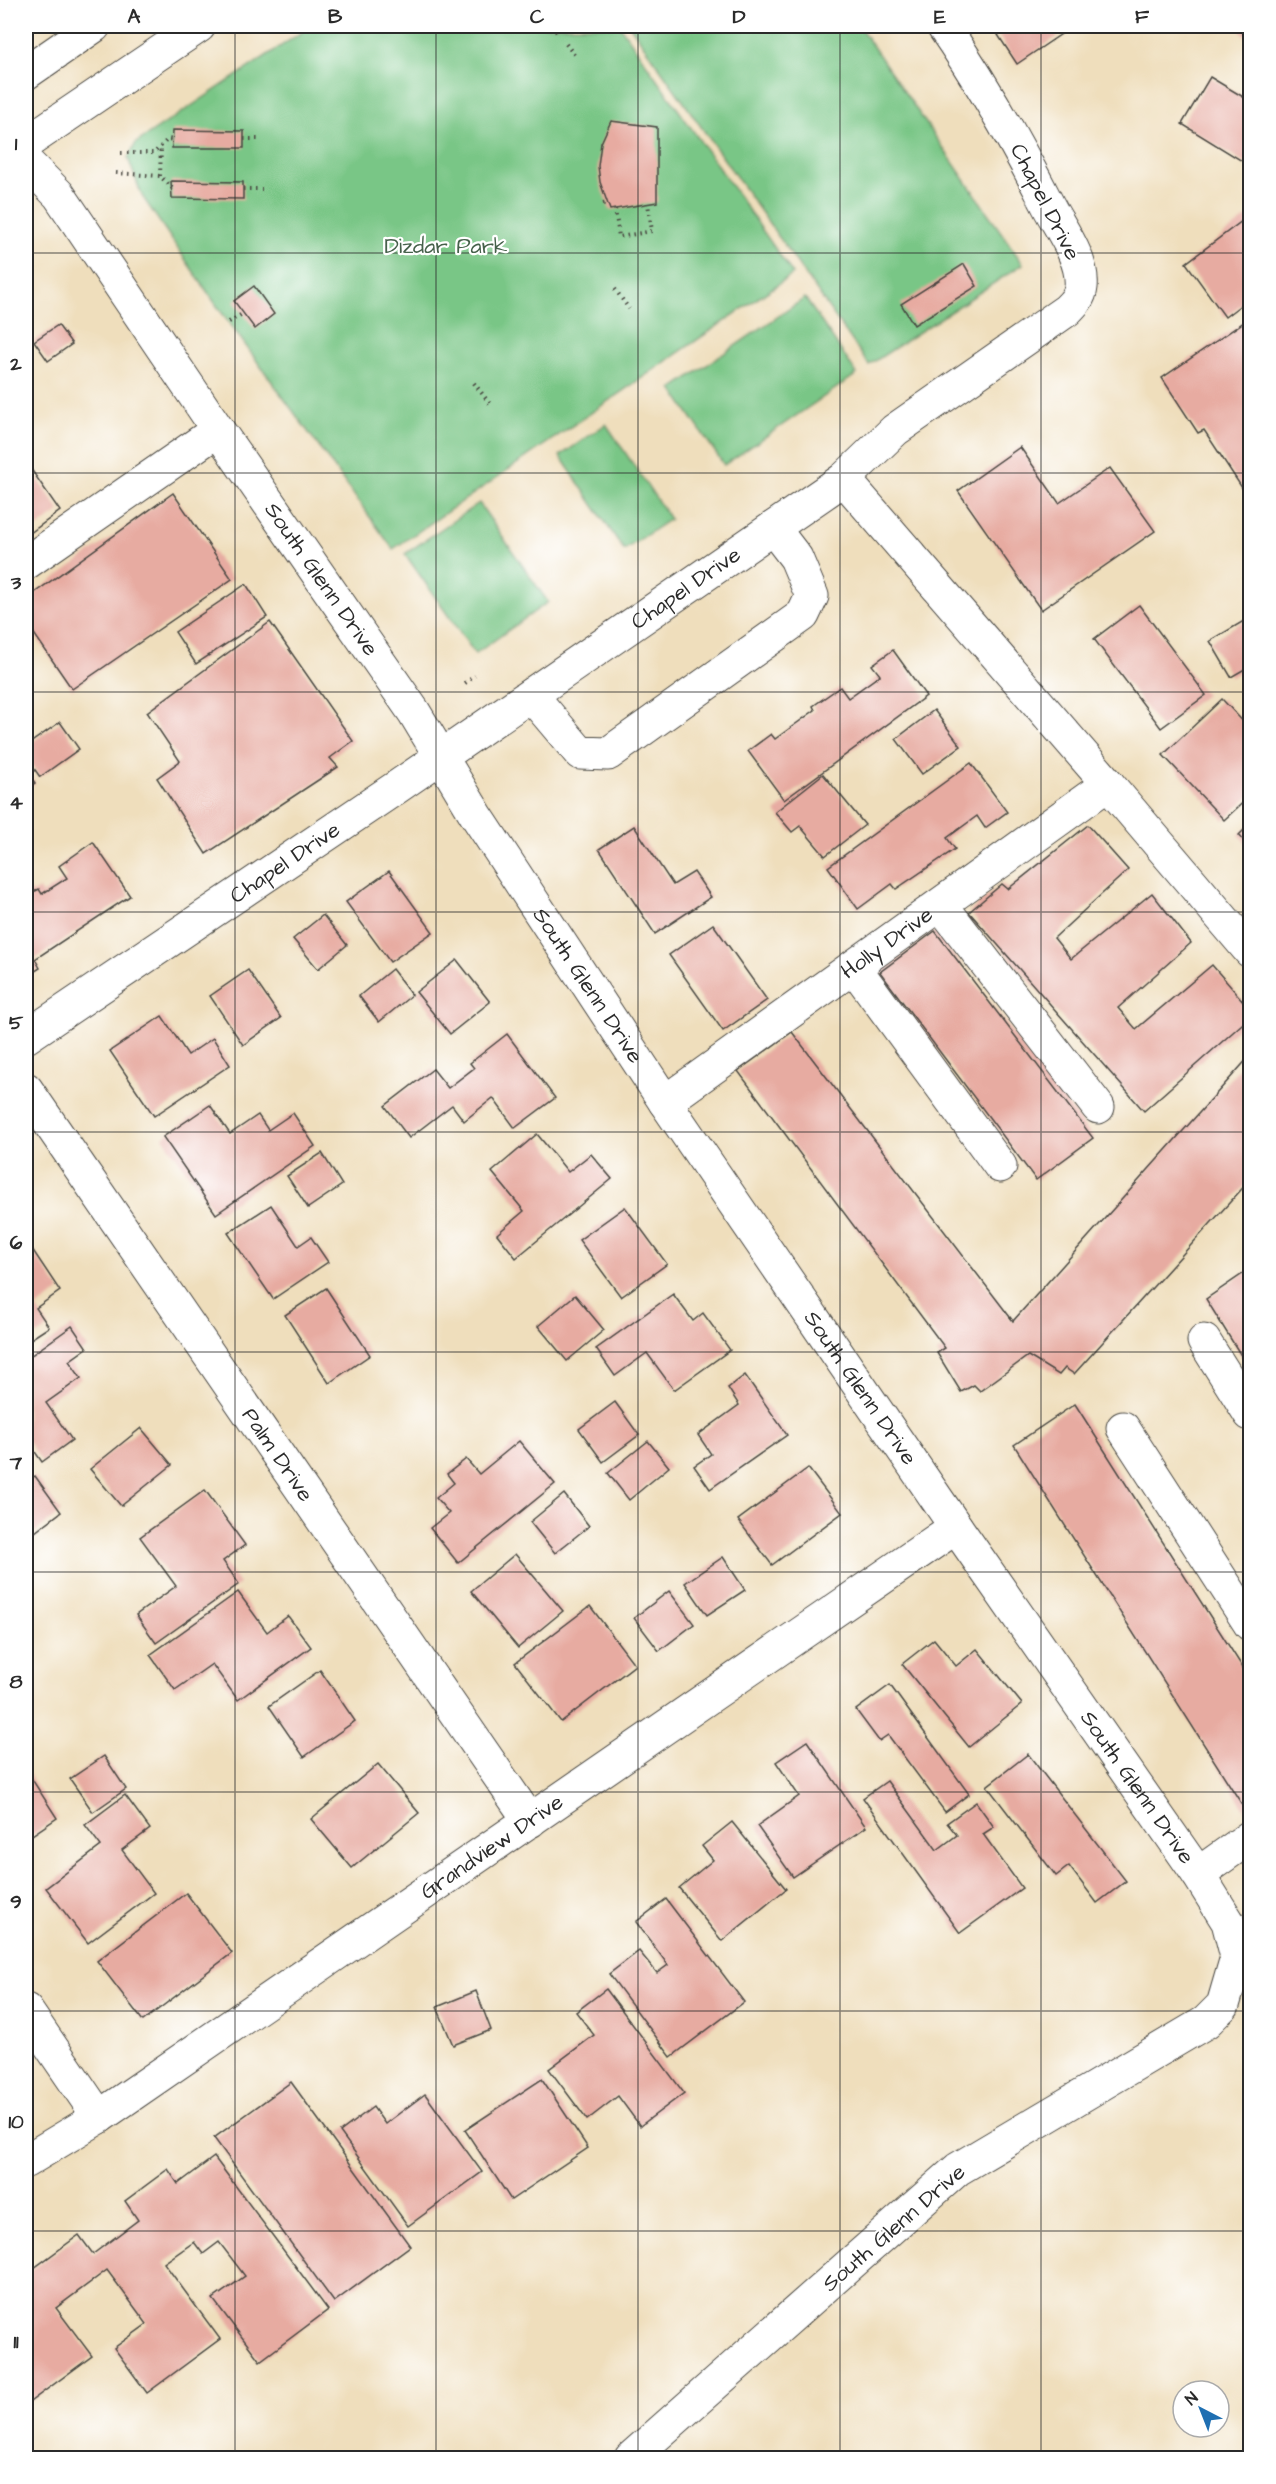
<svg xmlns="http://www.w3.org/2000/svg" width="1276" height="2484" viewBox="0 0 1276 2484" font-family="'Architects Daughter',sans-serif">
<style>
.green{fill:#79c686;stroke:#527858;stroke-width:1.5}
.building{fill:#e7aba1}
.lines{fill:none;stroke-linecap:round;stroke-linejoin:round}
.minor-casing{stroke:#484641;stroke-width:35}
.major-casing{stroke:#484641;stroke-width:35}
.path{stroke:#484641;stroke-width:4;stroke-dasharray:1.5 4.5;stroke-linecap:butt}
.minor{stroke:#fff;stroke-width:33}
.major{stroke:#fff;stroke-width:33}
.grid{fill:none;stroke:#2b2b2b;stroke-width:1.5;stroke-opacity:0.55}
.labels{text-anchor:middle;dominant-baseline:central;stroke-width:4.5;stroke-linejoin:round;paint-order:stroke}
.street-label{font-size:22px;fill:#2b2b2b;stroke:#fff}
.park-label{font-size:22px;fill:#46614b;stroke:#fff}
.neatline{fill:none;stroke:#2b2b2b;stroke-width:2}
.grid-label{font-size:20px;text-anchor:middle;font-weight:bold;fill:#2b2b2b}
</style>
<rect width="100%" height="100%" fill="#fff"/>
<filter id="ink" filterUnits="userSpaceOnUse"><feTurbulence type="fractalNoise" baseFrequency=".0167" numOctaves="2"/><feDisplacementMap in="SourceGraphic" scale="12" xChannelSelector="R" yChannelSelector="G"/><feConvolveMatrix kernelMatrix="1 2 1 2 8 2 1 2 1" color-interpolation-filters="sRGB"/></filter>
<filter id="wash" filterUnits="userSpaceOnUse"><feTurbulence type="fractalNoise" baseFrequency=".008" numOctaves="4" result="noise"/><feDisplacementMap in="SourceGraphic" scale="24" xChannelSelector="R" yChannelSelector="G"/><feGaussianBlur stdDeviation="1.35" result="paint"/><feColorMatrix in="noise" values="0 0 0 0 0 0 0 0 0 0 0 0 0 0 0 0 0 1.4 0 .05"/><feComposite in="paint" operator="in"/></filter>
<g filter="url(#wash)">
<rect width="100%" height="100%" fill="#efdebc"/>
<g class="green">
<path d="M 311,26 L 620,26 L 793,274 L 393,549 L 217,306 L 142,196 L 128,158 L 136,143 Z"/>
<path d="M 630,26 L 859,26 L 1023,264 L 869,365 Z"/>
<path d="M 805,298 L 857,374 L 724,465 L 672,389 Z"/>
<path d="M 606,424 L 670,519 L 624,550 L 560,456 Z"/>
<path d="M 479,503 L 548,602 L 475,654 L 405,554 Z"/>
</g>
<g id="blocks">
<g class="building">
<path d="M 1006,26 L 1073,26 L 1017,64 L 998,35 L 1008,28 Z"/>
<path d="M 1237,26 L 1250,26 L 1250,42 Z"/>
<path d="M 1210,77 L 1250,101 L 1250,166 L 1182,124 Z"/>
<path d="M 611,121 L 657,127 L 657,202 L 610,210 L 600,182 L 598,166 L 601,143 Z"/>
<path d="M 173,130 L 244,131 L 244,148 L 172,148 Z"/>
<path d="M 171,181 L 243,182 L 243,199 L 172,198 Z"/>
<path d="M 1250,215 L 1250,298 L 1225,317 L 1186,263 Z"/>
<path d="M 964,264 L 977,286 L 914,325 L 901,304 Z"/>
<path d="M 254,286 L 274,314 L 255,329 L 234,301 Z"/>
<path d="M 1250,318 L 1250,500 L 1204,430 L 1198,433 L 1162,378 Z"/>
<path d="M 58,325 L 72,344 L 48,361 L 34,341 Z"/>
<path d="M 1020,447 L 1059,503 L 1110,468 L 1155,531 L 1041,610 L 958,491 Z"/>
<path d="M 26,462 L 60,511 L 26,536 Z"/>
<path d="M 173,493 L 232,579 L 72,689 L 26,622 L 26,599 Z"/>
<path d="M 246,584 L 267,617 L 196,664 L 175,632 Z"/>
<path d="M 1139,605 L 1206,695 L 1161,728 L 1094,639 Z"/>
<path d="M 1247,619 L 1250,625 L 1250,666 L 1231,677 L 1210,641 Z"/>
<path d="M 270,622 L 353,741 L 330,758 L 338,767 L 206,854 L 157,778 L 180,761 L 147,712 Z"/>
<path d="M 893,650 L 926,696 L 784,800 L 748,751 L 771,734 L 775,739 L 815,710 L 813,706 L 840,687 L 848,698 L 880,675 L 872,665 Z"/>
<path d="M 1222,699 L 1250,729 L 1250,796 L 1224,820 L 1163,755 Z"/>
<path d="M 934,710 L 961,746 L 922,774 L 896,739 Z"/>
<path d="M 60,722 L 79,749 L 40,777 L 26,757 L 26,746 Z"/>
<path d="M 971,763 L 1007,812 L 985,828 L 977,816 L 947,838 L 955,849 L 896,889 L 892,884 L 858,909 L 828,867 Z"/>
<path d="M 26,768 L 35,783 L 26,789 Z"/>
<path d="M 823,774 L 865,825 L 825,856 L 800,826 L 792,832 L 775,812 Z"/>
<path d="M 1250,824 L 1250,848 L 1239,835 Z"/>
<path d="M 1088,825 L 1128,870 L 1054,938 L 1071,959 L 1152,893 L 1191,943 L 1118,1008 L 1136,1029 L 1212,965 L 1250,1009 L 1250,1017 L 1144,1111 L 969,912 L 1002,884 L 1008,889 Z"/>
<path d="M 634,826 L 673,885 L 694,872 L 711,897 L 655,934 L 599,849 Z"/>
<path d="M 93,842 L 130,896 L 35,959 L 40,968 L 26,977 L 26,884 L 32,893 L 39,889 L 42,894 L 67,878 L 59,866 Z"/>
<path d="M 389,871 L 433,932 L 390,962 L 346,902 Z"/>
<path d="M 323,915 L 347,945 L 318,969 L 293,939 Z"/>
<path d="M 713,924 L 767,1000 L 723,1031 L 669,955 Z"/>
<path d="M 935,931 L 1093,1138 L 1036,1180 L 880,972 Z"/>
<path d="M 457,960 L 490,1002 L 450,1034 L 416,992 Z"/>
<path d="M 392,969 L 412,995 L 379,1022 L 359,996 Z"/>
<path d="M 248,970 L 281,1018 L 243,1045 L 210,996 Z"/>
<path d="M 162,1016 L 188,1055 L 213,1038 L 230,1065 L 154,1116 L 110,1051 Z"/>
<path d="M 792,1032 L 1013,1321 L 1250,1056 L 1250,1180 L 1074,1374 L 1065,1368 L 1059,1375 L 1028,1356 L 980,1391 L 974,1385 L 961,1392 L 937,1353 L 945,1348 L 738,1071 Z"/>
<path d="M 507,1034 L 555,1098 L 515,1128 L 493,1098 L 464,1121 L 452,1105 L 409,1138 L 385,1106 L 433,1069 L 448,1088 L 474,1068 L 470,1063 Z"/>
<path d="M 210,1105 L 230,1134 L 258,1115 L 268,1130 L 293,1113 L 315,1146 L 216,1214 L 163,1137 Z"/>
<path d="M 537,1134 L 568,1172 L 591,1154 L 612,1179 L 516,1258 L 497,1234 L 524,1211 L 492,1172 Z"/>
<path d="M 322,1153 L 342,1185 L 308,1208 L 287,1176 Z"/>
<path d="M 271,1205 L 298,1246 L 311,1237 L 328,1262 L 273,1299 L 228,1233 Z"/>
<path d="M 625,1207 L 667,1264 L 621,1297 L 579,1240 Z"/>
<path d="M 28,1243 L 60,1291 L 36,1308 L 49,1327 L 26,1342 L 26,1244 Z"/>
<path d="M 1250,1269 L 1250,1370 L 1206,1299 Z"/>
<path d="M 326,1288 L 370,1355 L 329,1383 L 285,1315 Z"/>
<path d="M 673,1294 L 693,1321 L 703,1313 L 730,1350 L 674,1390 L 647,1353 L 615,1376 L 596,1349 Z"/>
<path d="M 575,1295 L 604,1330 L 567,1361 L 538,1326 Z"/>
<path d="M 72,1326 L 87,1348 L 69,1361 L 81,1378 L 46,1403 L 72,1440 L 42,1462 L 26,1439 L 26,1359 Z"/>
<path d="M 745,1375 L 787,1435 L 710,1489 L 694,1466 L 711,1454 L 698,1435 L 739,1405 L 728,1388 Z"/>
<path d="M 615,1402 L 639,1435 L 603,1462 L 579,1429 Z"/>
<path d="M 1075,1404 L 1250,1679 L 1250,1812 L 1248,1814 L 1014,1445 Z"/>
<path d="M 141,1428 L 172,1465 L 121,1506 L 90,1469 Z"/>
<path d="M 519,1441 L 555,1484 L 458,1563 L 430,1528 L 449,1513 L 436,1498 L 454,1483 L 447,1474 L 466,1459 L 479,1474 Z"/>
<path d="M 648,1441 L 669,1467 L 629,1500 L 608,1473 Z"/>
<path d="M 808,1468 L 842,1513 L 772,1565 L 738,1520 Z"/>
<path d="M 35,1476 L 61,1512 L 26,1539 L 26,1482 Z"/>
<path d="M 205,1490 L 245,1545 L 223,1561 L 239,1584 L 156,1643 L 136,1615 L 176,1586 L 140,1537 Z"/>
<path d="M 564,1494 L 589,1526 L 555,1553 L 530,1522 Z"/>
<path d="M 515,1554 L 563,1611 L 518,1648 L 471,1591 Z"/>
<path d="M 723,1557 L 745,1590 L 707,1615 L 685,1583 Z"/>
<path d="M 669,1591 L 694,1624 L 659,1651 L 634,1618 Z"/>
<path d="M 238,1592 L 267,1632 L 288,1616 L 311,1647 L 238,1700 L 212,1664 L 175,1690 L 150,1655 Z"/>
<path d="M 590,1606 L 635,1665 L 561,1722 L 515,1663 Z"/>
<path d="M 934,1639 L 956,1666 L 977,1649 L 1022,1704 L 969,1747 L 902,1664 Z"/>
<path d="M 320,1670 L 355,1721 L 304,1757 L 269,1706 Z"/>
<path d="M 890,1685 L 969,1794 L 945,1812 L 888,1735 L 879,1741 L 856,1710 Z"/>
<path d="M 807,1741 L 866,1827 L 793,1877 L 757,1826 L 799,1796 L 776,1762 Z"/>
<path d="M 1028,1754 L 1126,1881 L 1097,1903 L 1069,1866 L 1056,1876 L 987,1786 Z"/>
<path d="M 104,1756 L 126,1789 L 93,1812 L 70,1779 Z"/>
<path d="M 378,1764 L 419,1813 L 352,1868 L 311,1819 Z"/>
<path d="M 26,1770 L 57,1818 L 26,1839 Z"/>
<path d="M 887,1781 L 937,1850 L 957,1835 L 947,1823 L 976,1802 L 994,1827 L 983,1834 L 1022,1888 L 960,1933 L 863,1798 Z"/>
<path d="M 125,1795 L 150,1829 L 122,1850 L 154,1893 L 88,1943 L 46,1888 L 101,1846 L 85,1825 Z"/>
<path d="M 732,1822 L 786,1889 L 722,1941 L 679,1888 L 713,1860 L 702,1846 Z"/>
<path d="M 186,1893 L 232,1953 L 143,2021 L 97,1961 Z"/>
<path d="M 666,1899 L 744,2002 L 671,2057 L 609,1974 L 639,1951 L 657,1973 L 668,1965 L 636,1922 Z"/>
<path d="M 606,1989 L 684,2093 L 640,2126 L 618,2096 L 587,2120 L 549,2069 L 594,2035 L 576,2012 Z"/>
<path d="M 476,1991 L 491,2030 L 453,2045 L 437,2007 Z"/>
<path d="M 542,2079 L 588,2148 L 511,2200 L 465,2130 Z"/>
<path d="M 291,2082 L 410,2246 L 334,2302 L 214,2138 Z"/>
<path d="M 425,2094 L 482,2172 L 408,2226 L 340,2132 L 373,2107 L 385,2124 Z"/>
<path d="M 214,2157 L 328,2310 L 260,2361 L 213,2299 L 245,2276 L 219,2242 L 203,2254 L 194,2242 L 164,2263 L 220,2339 L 147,2393 L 114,2348 L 147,2324 L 107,2270 L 56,2308 L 92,2356 L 27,2404 L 26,2274 L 79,2235 L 93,2254 L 138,2220 L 125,2201 L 168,2169 L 178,2184 Z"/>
</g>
</g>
</g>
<g filter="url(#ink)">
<use href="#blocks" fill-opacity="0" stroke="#484641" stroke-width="1.5"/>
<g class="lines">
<defs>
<g id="minor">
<path id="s1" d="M 26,162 L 59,195 L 218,430 L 414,712 L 476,815 L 665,1102 L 956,1527 L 1198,1874 L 1228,1922 L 1237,1957 L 1223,2005 L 1206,2022 L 958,2169 L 631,2458"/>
<path d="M 844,479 L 1108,784"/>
<path d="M 26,563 L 218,430"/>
<path d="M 531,695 L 580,753 L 608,754 L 803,615 L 812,596 L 796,558 L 773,528"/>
<path d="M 941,905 L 1098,1107"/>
<path d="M 854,967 L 1000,1166"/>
<path id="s2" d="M 26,1037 L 397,787 L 844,479 L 895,430 L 1067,310 C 1074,303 1080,297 1081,287 C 1084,260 1061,230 1049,207 C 1017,144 983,84 943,26"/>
<path id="s3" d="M 26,1089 L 530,1821"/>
<path id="s4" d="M 665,1102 L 1108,784 L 1250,951"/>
<path d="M 1204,1341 L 1250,1414"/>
<path d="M 1123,1428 L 1250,1624"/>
<path d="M 1198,1874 L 1250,1837"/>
<path d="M 26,2010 L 99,2117"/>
<path id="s5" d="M 26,2161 L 99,2117 L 956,1527"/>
</g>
<g id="major">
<path d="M 26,73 L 94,26"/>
<path d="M 26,143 L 199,26"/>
</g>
</defs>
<use href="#minor" class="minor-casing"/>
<use href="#major" class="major-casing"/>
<g class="path">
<path d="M 552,26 L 559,35"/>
<path d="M 566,44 L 575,56"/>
<path d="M 244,139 L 260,139"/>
<path d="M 121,153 L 154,153 L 168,139 L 173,140"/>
<path d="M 116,173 L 160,176 L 172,188"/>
<path d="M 160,176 L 161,148"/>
<path d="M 243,189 L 262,189"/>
<path d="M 603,204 L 607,203"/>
<path d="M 615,209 L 619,237 L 652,231 L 648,204"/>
<path d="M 615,289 L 629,309"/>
<path d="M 229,322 L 244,313"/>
<path d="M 474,383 L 490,404"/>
<path d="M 465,683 L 475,676"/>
</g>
<use href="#minor" class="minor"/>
<use href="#major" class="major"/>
</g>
</g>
<path class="grid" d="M 235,26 L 235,2458M 436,26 L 436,2458M 638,26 L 638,2458M 840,26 L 840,2458M 1041,26 L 1041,2458M 26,253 L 1250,253M 26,473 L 1250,473M 26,692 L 1250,692M 26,912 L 1250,912M 26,1132 L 1250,1132M 26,1352 L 1250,1352M 26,1572 L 1250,1572M 26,1792 L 1250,1792M 26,2011 L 1250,2011M 26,2231 L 1250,2231"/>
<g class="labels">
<g class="street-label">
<text transform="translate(1045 202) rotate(63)">Chapel Drive</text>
<text stroke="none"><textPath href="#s1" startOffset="512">South Glenn Drive</textPath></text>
<text stroke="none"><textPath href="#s2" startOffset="798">Chapel Drive</textPath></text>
<text stroke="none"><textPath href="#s2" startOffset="312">Chapel Drive</textPath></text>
<text stroke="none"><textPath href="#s4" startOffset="273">Holly Drive</textPath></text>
<text stroke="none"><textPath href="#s1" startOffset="998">South Glenn Drive</textPath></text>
<text stroke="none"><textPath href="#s1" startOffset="1484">South Glenn Drive</textPath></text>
<text stroke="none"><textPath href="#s3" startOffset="444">Palm Drive</textPath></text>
<text stroke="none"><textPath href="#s1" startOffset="1970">South Glenn Drive</textPath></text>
<text stroke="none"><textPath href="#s5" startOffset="562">Grandview Drive</textPath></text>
<text transform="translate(894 2228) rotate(-41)">South Glenn Drive</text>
</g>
<g class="park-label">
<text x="446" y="246">Dizdar Park</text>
</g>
</g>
<rect width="1276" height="2484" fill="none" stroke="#fff" stroke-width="66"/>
<g transform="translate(1201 2409) rotate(318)"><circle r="28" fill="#ffffff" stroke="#aaaaaa" stroke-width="1.5"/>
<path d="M0-4.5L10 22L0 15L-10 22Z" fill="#1f6fb2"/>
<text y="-9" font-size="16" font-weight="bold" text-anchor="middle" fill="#2b2b2b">N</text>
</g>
<rect x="33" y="33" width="1210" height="2418" class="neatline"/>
<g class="grid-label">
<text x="134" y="23">A</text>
<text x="335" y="23">B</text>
<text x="537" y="23">C</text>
<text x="739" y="23">D</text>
<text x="940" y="23">E</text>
<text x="1142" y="23">F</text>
<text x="16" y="150">1</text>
<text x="16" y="370">2</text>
<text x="16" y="589">3</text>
<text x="16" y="809">4</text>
<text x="16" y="1029">5</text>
<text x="16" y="1249">6</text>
<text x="16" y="1469">7</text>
<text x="16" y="1688">8</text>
<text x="16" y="1908">9</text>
<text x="16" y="2128">10</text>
<text x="16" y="2348">11</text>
</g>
</svg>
